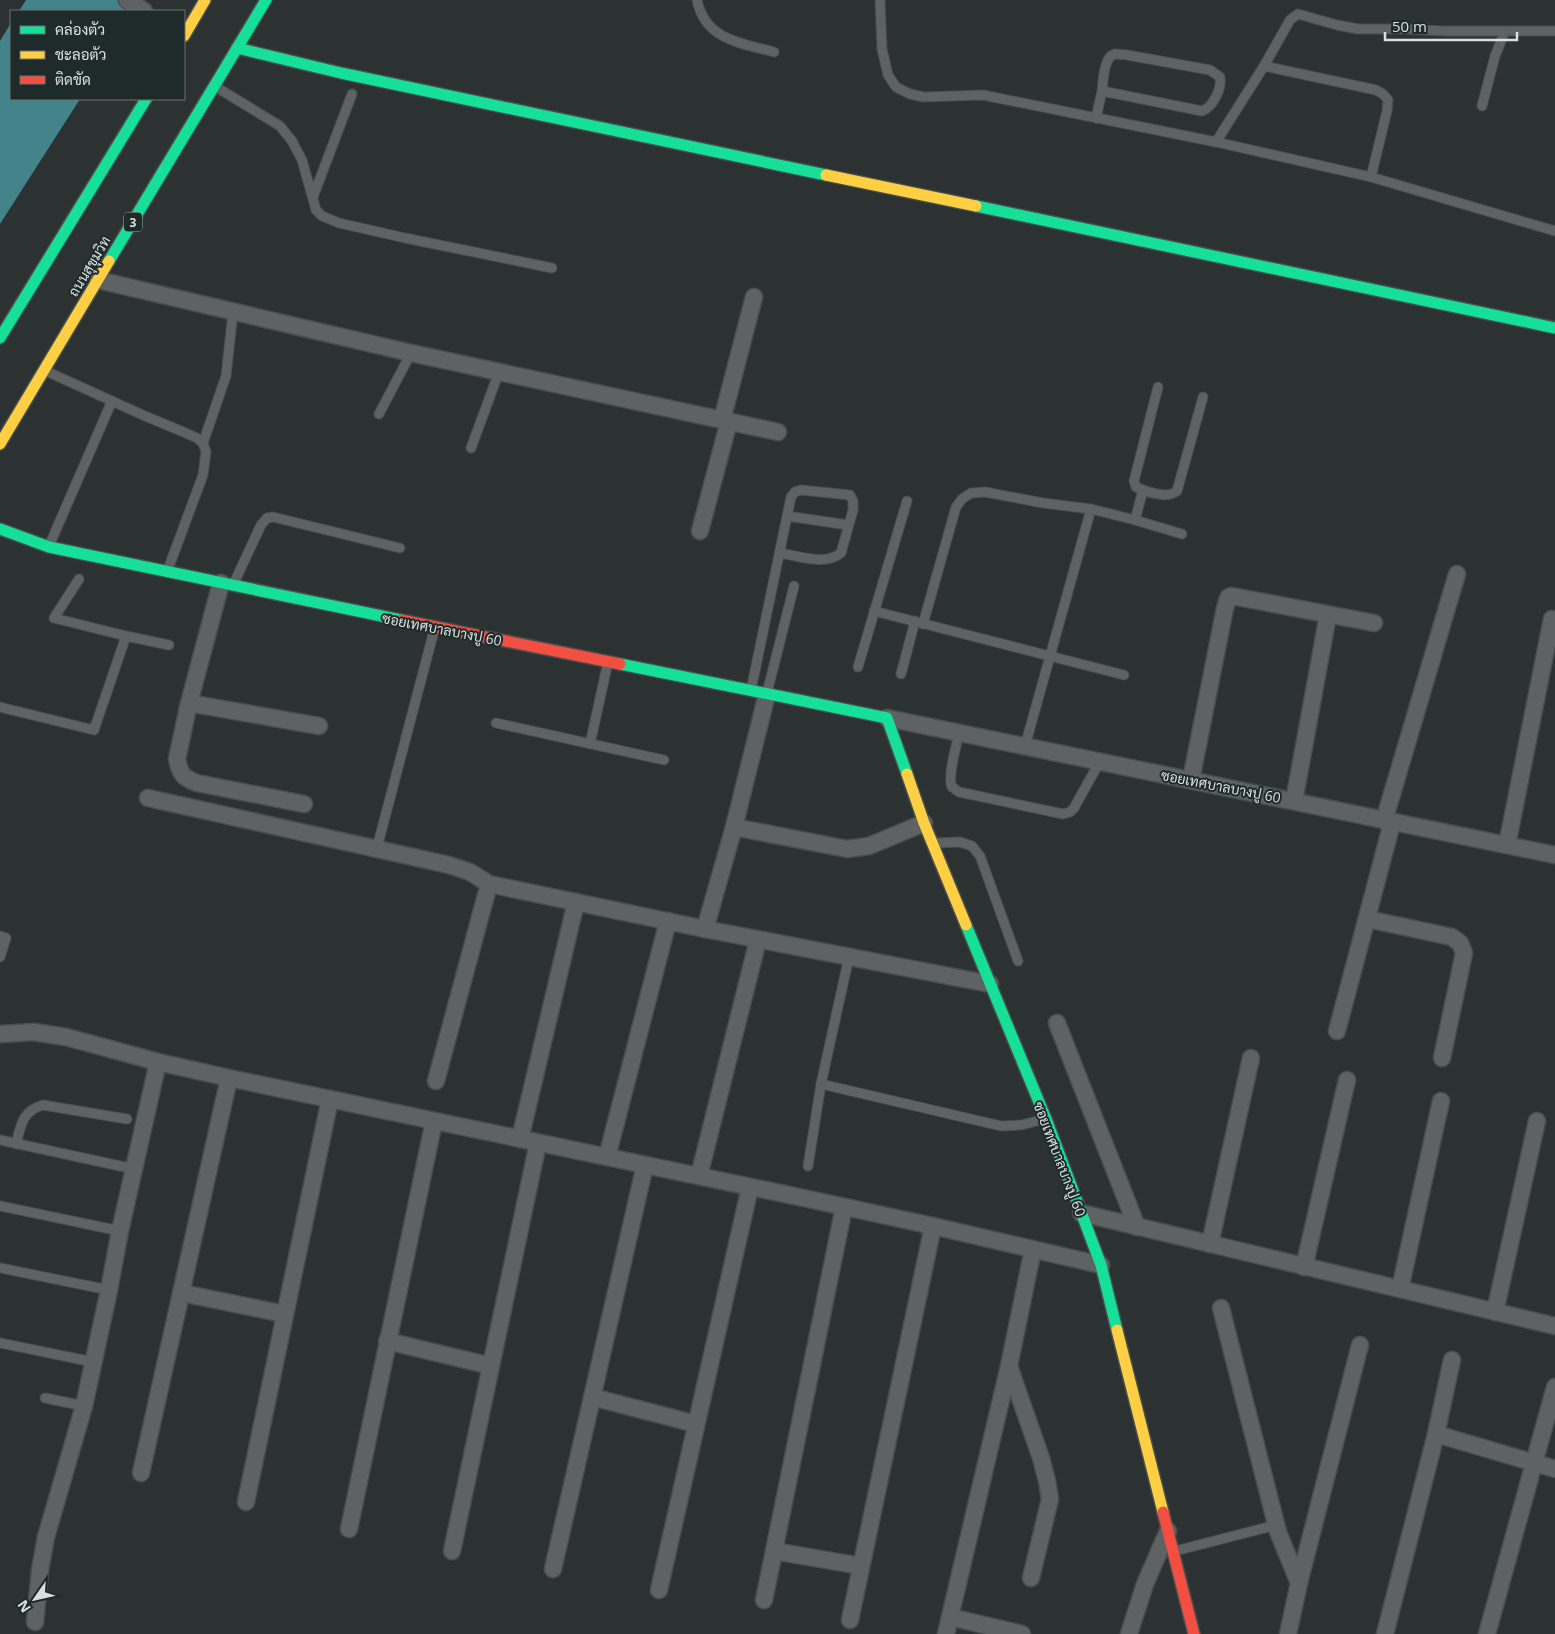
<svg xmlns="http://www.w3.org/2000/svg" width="1555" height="1634" viewBox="0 0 1555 1634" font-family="'Open Sans',Sarabun,sans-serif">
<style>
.water{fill:#43838a}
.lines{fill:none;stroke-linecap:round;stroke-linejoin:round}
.lane-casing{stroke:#484d4e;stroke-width:11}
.street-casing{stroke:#484d4e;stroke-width:19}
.fast-casing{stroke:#484d4e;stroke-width:14}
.slow-casing{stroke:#484d4e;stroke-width:14}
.jam-casing{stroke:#484d4e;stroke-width:14}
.lane{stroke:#5e6263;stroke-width:9}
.street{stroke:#5e6263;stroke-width:16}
.fast{stroke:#16e098;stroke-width:11}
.slow{stroke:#ffcf43;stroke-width:11}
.jam{stroke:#f24e42;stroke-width:11}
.labels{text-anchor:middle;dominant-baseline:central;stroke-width:4;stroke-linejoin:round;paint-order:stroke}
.shield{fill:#1f2a2b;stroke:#a2a9aa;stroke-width:1}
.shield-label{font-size:12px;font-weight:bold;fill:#dae0e1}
.street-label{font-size:14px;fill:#dae0e1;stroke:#1f2a2b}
</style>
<rect width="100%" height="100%" fill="#2c3232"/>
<g class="water">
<path d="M 26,0 L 142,0 L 135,11 L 19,11 Z"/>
<path d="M 11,23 L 11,99 L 80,99 L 0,224 L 0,41 Z"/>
</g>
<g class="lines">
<defs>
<g id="lane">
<path d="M 697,0 C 705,40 741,43 774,52"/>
<path d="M 880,0 L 882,49 L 888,75 L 896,87 L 910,94 L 924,97 L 983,95 L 1216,142 L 1371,177 L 1555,231"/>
<path d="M 1264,66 L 1376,90 L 1383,94 L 1388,100 L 1387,111 L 1371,177"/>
<path d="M 216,87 L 280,126 L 292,141 L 302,160 L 316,210 L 322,216 L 339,223 L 405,238 L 552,268"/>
<path d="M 1482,106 L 1495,56 L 1505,31"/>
<path d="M 1096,118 L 1102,91 L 1202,111 C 1213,107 1222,89 1220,77 L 1210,70 L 1127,55 C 1124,55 1119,54 1115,54 C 1104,56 1103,81 1102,91"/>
<path d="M 1216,142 L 1264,66 L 1290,20 L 1298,14 L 1337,25 L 1358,29 L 1406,29 L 1444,31 L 1555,31"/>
<path d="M 313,197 L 352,94"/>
<path d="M 48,372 L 145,416 L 181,431 L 197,438 L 203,443 L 206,452 L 203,475 L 167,572"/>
<path d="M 1158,387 L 1134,481 L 1136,487 C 1146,492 1168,499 1177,491 L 1203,397"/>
<path d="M 379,414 L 411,353"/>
<path d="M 203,443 L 226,376 L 233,312"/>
<path d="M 471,448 L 499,372"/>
<path d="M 787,516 L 848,525"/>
<path d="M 1135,520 L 1143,490"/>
<path d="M 49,546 L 112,401"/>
<path d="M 79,579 L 54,618 L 126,636 L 169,645"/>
<path d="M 233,585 L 261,525 L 267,518 L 273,517 L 400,548"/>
<path d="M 874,611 L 1124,675"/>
<path d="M 923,624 L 956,507 L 962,499 L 971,493 L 985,492 L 1043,503 L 1091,509 L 1135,520 L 1182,534"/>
<path d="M 858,667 L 907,501"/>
<path d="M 901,674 L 915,621"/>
<path d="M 751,690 L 791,497 L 795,492 L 801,490 L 850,495 L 853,501 L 853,510 L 841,553 C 825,566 799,556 780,553"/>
<path d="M 767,693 L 794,586"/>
<path d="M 0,707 L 94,730 L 126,636"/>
<path d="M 496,723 L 664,760"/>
<path d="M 959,733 C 957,743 947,778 952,787 C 953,787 958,792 959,792 L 1063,814 L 1070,812 L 1074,808 L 1100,761"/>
<path d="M 590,744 L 608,662"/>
<path d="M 1025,746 L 1091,509"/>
<path d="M 379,840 L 435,627"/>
<path d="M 935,843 L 960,842 L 972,846 L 980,856 L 1018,961"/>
<path d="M 0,936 L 6,938 L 0,957"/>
<path d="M 821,1084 L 1001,1126 L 1021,1125 L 1045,1119"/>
<path d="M 0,1140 L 134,1169"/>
<path d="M 16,1144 C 21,1125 22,1111 43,1105 L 127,1119"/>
<path d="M 808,1166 L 821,1084 L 849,957"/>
<path d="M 0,1206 L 120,1231"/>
<path d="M 0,1268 L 109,1290"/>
<path d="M 0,1343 L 93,1362"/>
<path d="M 45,1398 L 84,1406"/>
<path d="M 1175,1551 L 1276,1525"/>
</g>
<g id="street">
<path d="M 127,0 L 144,11"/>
<path d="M 98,280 L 411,353 L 778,432"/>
<path d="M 722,420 L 754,297"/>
<path d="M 700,531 L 729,421"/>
<path d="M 221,583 L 189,703 L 177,759 C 180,774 183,778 197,783 L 304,804"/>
<path d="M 189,703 L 319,726"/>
<path d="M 887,718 L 1555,855"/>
<path d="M 1191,780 L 1225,608 L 1228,598 L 1231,596 L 1237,597 L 1374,623"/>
<path d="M 148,798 L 449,865 L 470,872 L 489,884 L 705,929 L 990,984"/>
<path d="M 1294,801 L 1328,615"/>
<path d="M 1384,821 L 1457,574"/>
<path d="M 734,827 L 847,849 L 869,846 L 924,823"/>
<path d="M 1507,845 L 1552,619"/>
<path d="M 1367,919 L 1452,937 L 1460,943 L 1464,953 L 1442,1058"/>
<path d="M 705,929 L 734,827 L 767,694"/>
<path d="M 1057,1023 L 1137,1227"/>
<path d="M 1337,1031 L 1392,823"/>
<path d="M 0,1034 L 34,1032 L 66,1037 L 158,1062 L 229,1078 L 799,1197 L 933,1226 L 1101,1265"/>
<path d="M 436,1081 L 489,884"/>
<path d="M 520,1139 L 576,902"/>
<path d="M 607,1157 L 668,921"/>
<path d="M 699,1176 L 758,940"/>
<path d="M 1081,1213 L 1555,1326"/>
<path d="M 1210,1244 L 1251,1058"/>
<path d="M 1304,1267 L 1347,1080"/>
<path d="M 1400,1289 L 1441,1101"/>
<path d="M 182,1293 L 284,1314"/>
<path d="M 1221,1308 L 1278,1532 L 1299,1583"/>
<path d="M 1495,1312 L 1537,1121"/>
<path d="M 387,1341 L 491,1366"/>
<path d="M 1009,1366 L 1041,1458 L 1047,1481 L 1050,1499 L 1031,1578"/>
<path d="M 592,1397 L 696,1424"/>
<path d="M 1436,1434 L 1555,1469"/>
<path d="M 141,1473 L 229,1078"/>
<path d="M 246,1502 L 330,1099"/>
<path d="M 349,1529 L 434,1121"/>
<path d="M 452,1551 L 538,1143"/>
<path d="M 774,1551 L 861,1566"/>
<path d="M 553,1569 L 645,1165"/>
<path d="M 659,1590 L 750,1187"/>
<path d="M 764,1600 L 844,1207"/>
<path d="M 950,1617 L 1022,1634"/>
<path d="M 850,1620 L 933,1226"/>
<path d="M 35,1622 L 40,1570 L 46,1537 L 84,1406 L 109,1290 L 120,1231 L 158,1062"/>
<path d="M 946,1634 L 1009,1366 L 1033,1249"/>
<path d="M 1129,1634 L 1145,1584 L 1168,1531"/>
<path d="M 1288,1634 L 1299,1583 L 1360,1345"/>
<path d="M 1385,1634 L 1436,1434 L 1452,1360"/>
<path d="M 1487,1634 L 1555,1387"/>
</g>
<g id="fast">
<path d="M 237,48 L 341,73 L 826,175"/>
<path d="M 976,206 L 1555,328"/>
<path d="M 109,261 L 266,0"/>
<path d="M 0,338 L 146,99"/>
<path d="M 0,529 L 49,547 L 401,620"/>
<path d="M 620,664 L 887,718 L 907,774"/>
<path d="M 966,925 L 1046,1119 L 1101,1265 L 1117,1330"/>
</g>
<g id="slow">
<path d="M 184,36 L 205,0"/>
<path d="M 826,175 L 976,206"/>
<path d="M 0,444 L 109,261"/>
<path d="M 907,774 L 924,823 L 966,925"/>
<path d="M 1117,1330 L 1163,1512"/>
</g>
<g id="jam">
<path d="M 401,620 L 620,664"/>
<path d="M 1163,1512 L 1194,1634"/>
</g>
</defs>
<use href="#lane" class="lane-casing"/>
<use href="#street" class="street-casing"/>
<use href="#fast" class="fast-casing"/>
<use href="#slow" class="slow-casing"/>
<use href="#jam" class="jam-casing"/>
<use href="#lane" class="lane"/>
<use href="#street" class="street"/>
<use href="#fast" class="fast"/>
<use href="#slow" class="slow"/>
<use href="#jam" class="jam"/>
</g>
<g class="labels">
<rect class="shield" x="124" y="212.5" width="18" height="19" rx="4"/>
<g class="shield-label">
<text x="133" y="222">3</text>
</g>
<g class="street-label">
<text transform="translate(89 266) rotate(-59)">ถนนสุขุมวิท</text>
<text transform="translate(442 629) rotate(11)">ซอยเทศบาลบางปู 60</text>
<text transform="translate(1221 786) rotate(11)">ซอยเทศบาลบางปู 60</text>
<text transform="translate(1060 1159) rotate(69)">ซอยเทศบาลบางปู 60</text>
</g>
</g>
<rect x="10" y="10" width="175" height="90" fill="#1f2a2b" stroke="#6a7374"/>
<rect x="20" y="26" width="25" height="8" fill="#16e098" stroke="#6a7374"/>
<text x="55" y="35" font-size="15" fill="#dae0e1">คล่องตัว</text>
<rect x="20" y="51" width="25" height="8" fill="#ffcf43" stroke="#6a7374"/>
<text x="55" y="60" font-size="15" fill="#dae0e1">ชะลอตัว</text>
<rect x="20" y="76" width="25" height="8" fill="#f24e42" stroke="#6a7374"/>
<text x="55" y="85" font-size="15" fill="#dae0e1">ติดขัด</text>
<g transform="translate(35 1599) rotate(236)" stroke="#1f2a2b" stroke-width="4" paint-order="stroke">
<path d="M0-4L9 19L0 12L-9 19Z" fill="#dae0e1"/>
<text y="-8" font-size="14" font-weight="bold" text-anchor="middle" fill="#dae0e1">N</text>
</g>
<path d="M1385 32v8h132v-8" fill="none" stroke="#dae0e1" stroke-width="2.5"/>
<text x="1392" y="32" font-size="15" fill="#dae0e1" stroke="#1f2a2b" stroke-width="4" paint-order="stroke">50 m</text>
</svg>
